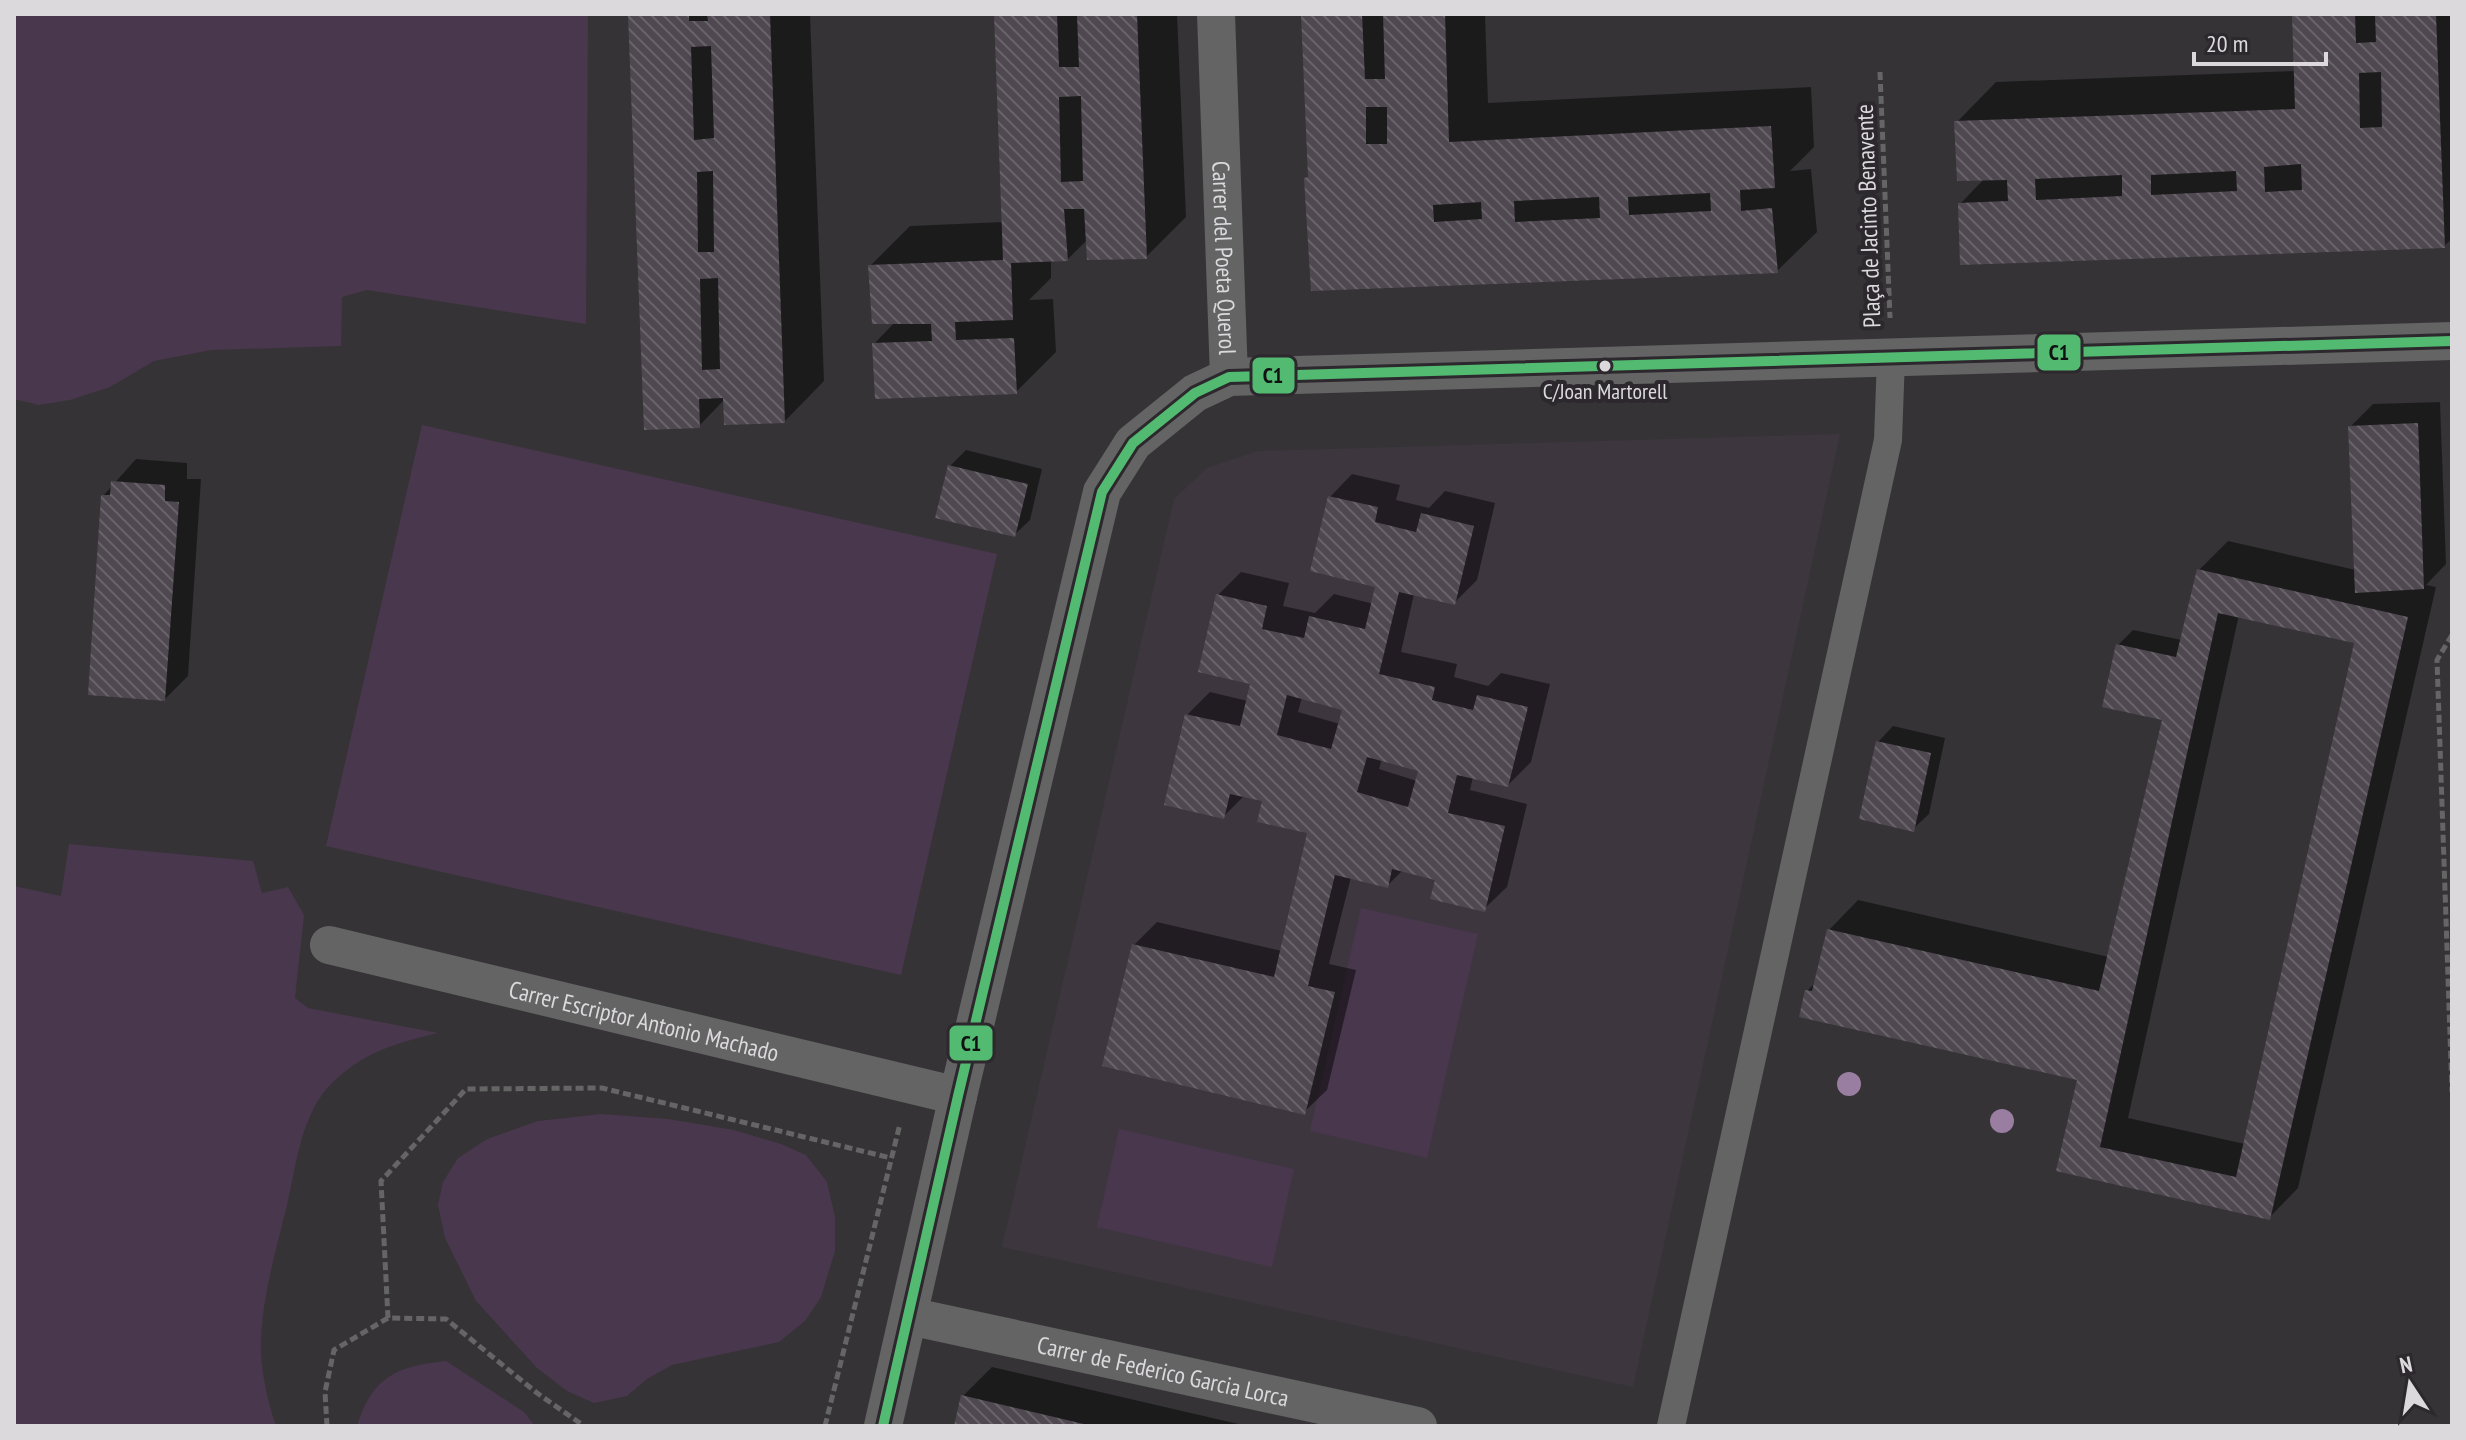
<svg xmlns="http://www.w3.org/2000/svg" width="2466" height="1440" viewBox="0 0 2466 1440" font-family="'PT Sans Narrow',sans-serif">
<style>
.built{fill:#3d363f}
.grass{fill:#49374d}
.shadow{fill:#0007;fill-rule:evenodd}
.building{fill:url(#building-back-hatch);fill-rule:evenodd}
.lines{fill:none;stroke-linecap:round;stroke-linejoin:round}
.path{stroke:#666566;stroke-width:5;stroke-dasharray:8 4;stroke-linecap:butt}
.pedestrian{stroke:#646464;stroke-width:28}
.minor{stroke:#646464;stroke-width:38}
.bus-1-casing{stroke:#2c282d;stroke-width:16}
.bus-1{stroke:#53ba72;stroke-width:10}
.tree{fill:#9a7ea1}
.bus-dot{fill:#dbd9dc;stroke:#2c282d;stroke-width:3}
.labels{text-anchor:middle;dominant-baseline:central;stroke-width:8;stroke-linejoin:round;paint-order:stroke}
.bus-label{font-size:22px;fill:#dbd9dc;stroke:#2c282d}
.street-label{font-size:24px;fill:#dbd9dc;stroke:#2c282d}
.line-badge{stroke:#2c282d;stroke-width:3}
.pale-badge-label{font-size:22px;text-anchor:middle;font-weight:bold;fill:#111}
</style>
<defs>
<pattern id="building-back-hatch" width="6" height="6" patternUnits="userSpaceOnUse" patternTransform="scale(2)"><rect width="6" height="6" fill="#4f4851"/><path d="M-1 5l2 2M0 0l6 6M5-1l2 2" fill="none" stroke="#686269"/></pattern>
</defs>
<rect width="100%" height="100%" fill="#353336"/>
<path class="built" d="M 1840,434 L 1633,1387 L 1002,1247 L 1174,499 L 1207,468 L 1258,451 Z"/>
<g class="grass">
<path d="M 14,14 L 588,14 L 586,324 L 367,290 L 342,297 L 341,346 L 211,350 L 154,361 L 110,387 L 70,400 L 39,405 L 14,399 Z"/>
<path d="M 422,425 L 997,554 L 901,975 L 326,846 Z"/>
<path d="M 69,844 L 253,861 L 262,893 L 288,887 L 304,915 L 295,998 L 308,1008 L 438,1033 C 397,1043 366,1051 334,1081 C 301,1112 297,1163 287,1205 C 276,1250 259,1308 261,1355 C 263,1379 268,1403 276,1426 L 14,1426 L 14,886 L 61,896 Z"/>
<path d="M 1361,908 L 1478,934 L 1427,1158 L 1310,1131 Z"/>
<path d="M 601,1114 L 668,1119 L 734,1130 L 781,1144 L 806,1155 L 827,1182 L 835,1217 L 835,1251 L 821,1297 L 805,1321 L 779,1342 L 672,1365 L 647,1379 L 627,1396 L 594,1403 L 567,1391 L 537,1368 L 476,1301 L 445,1238 L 438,1205 L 443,1182 L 458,1158 L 487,1139 L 538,1121 Z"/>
<path d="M 1119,1129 L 1294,1169 L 1272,1267 L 1097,1227 Z"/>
<path d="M 446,1361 L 524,1412 L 535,1426 L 357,1426 C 372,1376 398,1366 446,1361 Z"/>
</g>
<g class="shadow">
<path d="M 630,14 L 810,14 L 824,381 L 785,421 L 725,399 L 699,426 Z"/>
<path d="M 996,14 L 1177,14 L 1186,217 L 1146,257 L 1088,239 L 1068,259 L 1051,260 L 1051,278 L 1029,300 L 1053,299 L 1056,352 L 1016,392 L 874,344 L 895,322 L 870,266 L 910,226 L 1003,222 Z"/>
<path d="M 1303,14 L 1485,14 L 1488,103 L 1811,87 L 1814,147 L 1790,171 L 1811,169 L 1817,232 L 1777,271 L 1313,289 L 1306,178 L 1310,175 Z"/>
<path d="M 2294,14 L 2452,14 L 2452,239 L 2444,246 L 1960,204 L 1985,178 L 1957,122 L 1996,82 L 2296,71 Z"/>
<path d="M 2440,402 L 2446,564 L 2426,585 L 2436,587 L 2298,1188 L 2269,1218 L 2059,1170 L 2080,1079 L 1807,991 L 1817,981 L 1829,930 L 1858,900 L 2109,957 L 2164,718 L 2118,645 L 2133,630 L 2182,640 L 2199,570 L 2228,541 L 2356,570 L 2350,427 L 2373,404 ZM 2239,615 L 2357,641 L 2245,1144 L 2128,1118 Z"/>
<path d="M 966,450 L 1042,469 L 1030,520 L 1014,535 L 950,466 Z"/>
<path d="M 136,459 L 187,463 L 187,479 L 201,479 L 188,676 L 165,699 L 103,496 Z"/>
<path d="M 1352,474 L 1400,485 L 1396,500 L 1429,508 L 1445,491 L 1495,503 L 1477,580 L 1454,603 L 1414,594 L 1401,652 L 1457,664 L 1454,677 L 1488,686 L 1501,673 L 1550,684 L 1531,762 L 1508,785 L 1473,777 L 1470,790 L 1527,804 L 1507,887 L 1484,909 L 1437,878 L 1403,870 L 1387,886 L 1351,877 L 1329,964 L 1356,970 L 1327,1090 L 1304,1112 L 1134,945 L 1157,922 L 1282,951 L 1309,832 L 1264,799 L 1245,795 L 1223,817 L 1187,715 L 1210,692 L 1248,701 L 1252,683 L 1218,595 L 1241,572 L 1289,583 L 1283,606 L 1315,613 L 1334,594 L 1374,604 L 1378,585 L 1330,497 ZM 1302,697 L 1344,708 L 1340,724 L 1298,712 ZM 1382,759 L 1421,769 L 1417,781 L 1379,769 Z"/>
<path d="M 1893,726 L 1945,738 L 1929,814 L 1913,829 L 1878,742 Z"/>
<path d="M 992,1367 L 1247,1426 L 956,1426 L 963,1396 Z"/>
</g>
<g class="building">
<path d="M 628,14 L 689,14 L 689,21 L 708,21 L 707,14 L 770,14 L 785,423 L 724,425 L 723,398 L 699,399 L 700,428 L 644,430 ZM 711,46 L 714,138 L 694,140 L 691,47 ZM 713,171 L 714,252 L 698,252 L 697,172 ZM 718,278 L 720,369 L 702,370 L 700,279 Z"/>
<path d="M 994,14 L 1057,14 L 1059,67 L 1079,67 L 1077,14 L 1137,14 L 1147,259 L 1087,260 L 1084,209 L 1064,209 L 1068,261 L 1011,263 L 1013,320 L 955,322 L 956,340 L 1014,338 L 1017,394 L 875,399 L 872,343 L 932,341 L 931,324 L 872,324 L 868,265 L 1003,260 ZM 1081,96 L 1083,181 L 1061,182 L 1059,97 Z"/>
<path d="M 1301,14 L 1362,14 L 1365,79 L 1385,79 L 1383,14 L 1445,14 L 1449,142 L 1771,126 L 1775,188 L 1740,190 L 1741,211 L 1772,208 L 1778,273 L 1311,291 L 1304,178 L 1308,177 ZM 1366,107 L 1387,107 L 1387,144 L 1366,144 ZM 1710,193 L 1711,211 L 1629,215 L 1628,197 ZM 1599,197 L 1600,218 L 1515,222 L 1514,201 ZM 1481,202 L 1482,219 L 1434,222 L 1433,205 Z"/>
<path d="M 2292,14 L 2355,14 L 2356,43 L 2376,42 L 2375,14 L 2436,14 L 2445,248 L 1960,265 L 1958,203 L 2008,201 L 2007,180 L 1957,181 L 1954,121 L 2295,109 ZM 2381,72 L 2382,127 L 2360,128 L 2359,73 ZM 2301,164 L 2302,190 L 2265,192 L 2264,167 ZM 2236,171 L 2237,191 L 2151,195 L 2151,175 ZM 2122,175 L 2122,196 L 2036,200 L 2035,179 Z"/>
<path d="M 2418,423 L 2424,589 L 2355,593 L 2348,426 Z"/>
<path d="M 948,465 L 1028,484 L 1015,537 L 935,518 Z"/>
<path d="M 111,481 L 165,485 L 165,501 L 179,502 L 165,701 L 88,695 L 101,495 L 110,495 Z"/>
<path d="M 1328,496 L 1378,507 L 1375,522 L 1416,532 L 1421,513 L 1474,526 L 1455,605 L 1399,592 L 1379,674 L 1435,687 L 1432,700 L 1473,710 L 1477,695 L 1528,707 L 1508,787 L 1457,775 L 1448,813 L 1505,826 L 1485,912 L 1430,899 L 1435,880 L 1392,869 L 1388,888 L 1335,875 L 1308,986 L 1335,992 L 1305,1115 L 1102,1066 L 1132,944 L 1274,977 L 1307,833 L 1257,822 L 1262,801 L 1230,794 L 1224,819 L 1164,805 L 1185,714 L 1240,726 L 1250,684 L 1198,672 L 1216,594 L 1267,606 L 1262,629 L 1304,638 L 1309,616 L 1365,629 L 1375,587 L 1310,571 ZM 1287,695 L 1342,710 L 1331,749 L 1277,735 ZM 1367,757 L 1418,771 L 1408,807 L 1357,792 Z"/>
<path d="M 2197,569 L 2408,617 L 2270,1220 L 2056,1171 L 2077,1080 L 1799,1017 L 1805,990 L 1812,991 L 1827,929 L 2099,991 L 2162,720 L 2102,707 L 2116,644 L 2176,657 ZM 2218,613 L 2354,643 L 2236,1177 L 2100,1147 Z"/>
<path d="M 1876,741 L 1931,753 L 1914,832 L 1859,819 Z"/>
<path d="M 961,1395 L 1088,1425 L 1088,1426 L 954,1426 Z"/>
</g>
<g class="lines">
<g class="path">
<path d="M 1880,72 L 1890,318"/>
<path d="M 2452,635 L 2437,660 L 2452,1092"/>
<path d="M 388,1318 L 381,1181 L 466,1089 L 602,1088 L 891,1158"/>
<path d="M 327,1426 L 325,1392 L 334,1350 L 388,1318 L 446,1319 L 537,1393 L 584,1426"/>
<path d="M 825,1426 L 900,1124"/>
</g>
<path class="pedestrian" d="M 1671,1426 L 1888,440 L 1891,358"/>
<g class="minor">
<path id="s1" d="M 1216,14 L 1229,377"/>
<path id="s2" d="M 329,945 L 958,1096"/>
<path id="s3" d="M 909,1316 L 1418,1426"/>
<path d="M 883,1426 L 958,1096 L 1102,492 L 1133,443 L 1195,393 L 1229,377 L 2452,341"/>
</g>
<defs>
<path id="bus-1" d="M 883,1426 L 958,1096 L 1102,492 L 1133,443 L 1195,393 L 1229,377 L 2452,341"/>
</defs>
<use href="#bus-1" class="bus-1-casing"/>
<use href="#bus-1" class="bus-1"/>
</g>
<g class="tree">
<circle cx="1849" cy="1084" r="12"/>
<circle cx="2002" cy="1121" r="12"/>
</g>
<circle class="bus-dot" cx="1605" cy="366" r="7"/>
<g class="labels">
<g class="bus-label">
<text x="1605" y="391">C/Joan Martorell</text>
</g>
<g class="street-label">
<text transform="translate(1868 216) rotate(-92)">Plaça de Jacinto Benavente</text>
<text stroke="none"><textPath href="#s1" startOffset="244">Carrer del Poeta Querol</textPath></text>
<text stroke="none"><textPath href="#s2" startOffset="324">Carrer Escriptor Antonio Machado</textPath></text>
<text stroke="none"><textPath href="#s3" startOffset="260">Carrer de Federico Garcia Lorca</textPath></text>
</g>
</g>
<g class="line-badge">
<rect x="2036" y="333" width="46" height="39" rx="8" fill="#53ba72"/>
<rect x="1251" y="356" width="45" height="39" rx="8" fill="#53ba72"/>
<rect x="948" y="1024" width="46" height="38" rx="8" fill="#53ba72"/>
</g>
<g class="pale-badge-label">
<text x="2059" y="360">C1</text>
<text x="1273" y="383">C1</text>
<text x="971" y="1051">C1</text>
</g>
<rect width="2466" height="1440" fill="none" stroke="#dbd9dc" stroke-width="32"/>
<g transform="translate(2410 1384) rotate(348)" stroke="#2c282d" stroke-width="6" paint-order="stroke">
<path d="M0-6L14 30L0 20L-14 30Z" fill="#dbd9dc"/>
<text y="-12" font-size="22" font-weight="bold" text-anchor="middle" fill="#dbd9dc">N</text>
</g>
<path d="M2194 52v12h132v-12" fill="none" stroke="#dbd9dc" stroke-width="4"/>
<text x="2206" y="52" font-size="24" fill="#dbd9dc" stroke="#2c282d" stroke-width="6" paint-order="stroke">20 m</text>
</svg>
